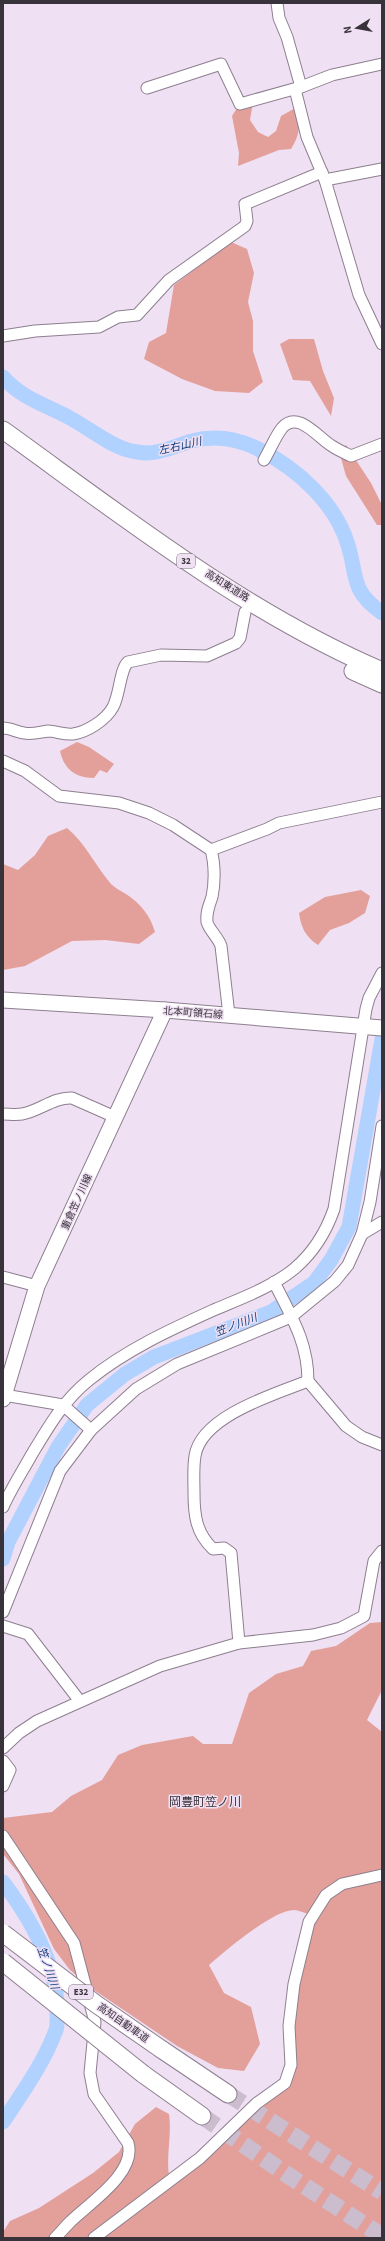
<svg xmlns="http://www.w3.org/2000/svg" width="385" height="2241" viewBox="0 0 385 2241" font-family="'Source Sans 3','Noto Sans JP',sans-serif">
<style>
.green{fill:#e3a09b}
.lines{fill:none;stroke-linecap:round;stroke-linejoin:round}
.river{stroke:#b1d1ff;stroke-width:15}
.highway-tunnel{stroke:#cbbdce;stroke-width:17;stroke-dasharray:17 8;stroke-linecap:butt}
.minor-casing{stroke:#8d7f8f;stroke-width:13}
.major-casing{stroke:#8d7f8f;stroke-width:17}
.highway-casing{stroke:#8d7f8f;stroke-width:19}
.minor{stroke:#fff;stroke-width:11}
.major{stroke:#fff;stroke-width:15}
.highway{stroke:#fff;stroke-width:17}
.highway-bridge-casing{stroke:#8d7f8f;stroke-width:19;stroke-linecap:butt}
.highway-bridge{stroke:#fff;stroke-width:17}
.labels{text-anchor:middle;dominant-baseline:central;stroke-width:3;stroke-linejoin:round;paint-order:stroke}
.shield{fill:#f0e0f3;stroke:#6f6672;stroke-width:1}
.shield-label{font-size:9px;font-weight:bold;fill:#38323a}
.street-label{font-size:10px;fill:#38323a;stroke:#f0e0f3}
.water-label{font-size:11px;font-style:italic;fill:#0a3d7d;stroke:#f0e0f3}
.quarter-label{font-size:12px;fill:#38323a;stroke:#f0e0f3}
</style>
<rect width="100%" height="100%" fill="#f0e0f3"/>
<g class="green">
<path d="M 253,103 L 250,120 L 258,132 L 268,137 L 276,131 L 281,116 L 297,107 C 301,124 300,135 291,149 L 279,150 L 238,166 L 239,153 L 232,116 L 237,108 Z"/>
<path d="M 231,242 L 247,249 L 254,273 L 248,302 L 253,321 L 253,351 L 263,382 L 249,393 L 215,391 L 182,379 L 144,359 L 149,342 L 166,333 L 174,285 Z"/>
<path d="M 289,339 L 314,339 L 323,371 L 334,398 L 331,416 L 310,381 L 293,380 L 280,344 Z"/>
<path d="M 346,445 L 371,483 L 382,505 L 382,525 L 377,525 L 346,476 L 339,451 Z"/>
<path d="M 77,742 L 89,747 L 114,764 L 107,773 L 100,770 L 94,778 C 75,778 64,769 60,751 Z"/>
<path d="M 67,828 C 86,844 95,865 111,884 C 115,888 121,891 126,894 C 141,904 150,915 155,932 L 139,944 L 105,940 L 72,941 L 25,966 L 3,970 L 3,864 L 18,870 L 35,855 L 48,836 Z"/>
<path d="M 361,890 L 370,896 L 365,913 L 349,923 L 330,930 L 318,945 C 306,937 301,928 299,913 L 325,897 Z"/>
<path d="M 382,1622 L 382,1690 L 367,1720 L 382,1732 L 382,2238 L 3,2238 L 3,2232 L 10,2221 L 39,2208 L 93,2173 L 119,2152 L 135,2124 L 156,2107 L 169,2114 C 172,2135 166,2155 169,2176 L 179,2174 L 291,2073 L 290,2045 L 309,1914 C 304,1913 298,1910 294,1910 C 273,1910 225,1951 209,1965 L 224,1993 L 251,2007 L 260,2044 L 244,2071 L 218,2068 L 177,2046 L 88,1986 L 70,1970 L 54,1949 L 19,1874 L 3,1854 L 3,1818 L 52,1812 L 71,1796 L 102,1780 L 118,1755 L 142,1745 L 193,1736 L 203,1744 L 232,1744 L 249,1693 L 276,1674 L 303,1666 L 311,1651 L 336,1646 L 370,1623 Z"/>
</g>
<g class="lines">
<g class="river">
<path d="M 3,377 C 21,398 46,405 70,418 C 87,427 109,445 128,450 C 133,452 140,452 146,453 C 163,453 177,445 192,441 C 215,435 239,439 260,450 C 298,469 336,504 348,545 C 358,578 350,590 382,613"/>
<path d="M 3,1559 L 8,1542 L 58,1447 L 87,1405 L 125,1374 L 154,1357 L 271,1312 L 314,1283 L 331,1260 L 349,1227 L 382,1039"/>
<path d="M 3,1882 C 30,1918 58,1965 57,2011 C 57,2017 58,2024 56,2030 C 44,2063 22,2093 3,2122"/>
</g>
<g class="highway-tunnel">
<path d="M 228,2094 L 382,2192"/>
<path d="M 202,2116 L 286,2174 L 382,2236"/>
</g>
<defs>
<g id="minor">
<path d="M 301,87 L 332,75 L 382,64"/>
<path d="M 147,88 L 221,64 L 240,104 L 301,87 L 287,37 L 279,18 L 277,3"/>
<path d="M 295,89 L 307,137 L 325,180 L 359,295 L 382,344"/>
<path d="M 325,180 L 382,169"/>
<path d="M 3,336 L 35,331 L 99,327 L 118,317 L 137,315 L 169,280 L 245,226 L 247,221 L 245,204 L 322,172"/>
<path d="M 264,460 C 270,450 275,437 282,428 C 298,409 319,439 332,446 C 338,450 345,453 351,456 L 382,444"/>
<path d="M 3,728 C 11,728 16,732 24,733 C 32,735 40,732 48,731 C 56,731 64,735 73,734 C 87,732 106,720 113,707 C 120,694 120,669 128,662 L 161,655 L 207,656 L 236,643 L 240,638 L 245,612"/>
<path d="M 3,761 L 25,771 L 59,796 L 119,803 L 149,813 L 173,825 L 211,850 C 215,864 215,883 212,897 C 209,906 206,912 207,922 C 209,930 218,937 221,946 L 229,1015"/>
<path d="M 211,850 L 267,829 L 279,823 L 382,802"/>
<path d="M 3,1114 C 9,1114 16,1115 22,1114 C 40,1111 53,1097 72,1098 L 115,1117"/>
<path d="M 362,1234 L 382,1222"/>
<path d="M 3,1277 L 37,1286"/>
<path d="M 274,1282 C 291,1316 308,1342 308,1381 L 346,1426 L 362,1437 L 382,1445"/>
<path d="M 4,1395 L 63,1405 L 91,1430"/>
<path d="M 3,1507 C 11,1489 22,1472 32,1454 C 49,1426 63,1401 89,1380 C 127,1349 172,1329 216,1309 C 242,1298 272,1287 294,1269 C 313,1253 326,1232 334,1209 L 366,1009 L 369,998 L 382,973"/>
<path d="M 3,1612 L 60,1471 L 91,1430 L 136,1389 L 177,1364 L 291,1317 L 335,1281 L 348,1265 L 362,1234 L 370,1202 L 382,1126"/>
<path d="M 3,1626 L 28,1634 L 79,1700"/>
<path d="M 239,1643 L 231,1553 L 224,1548 L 213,1549 C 196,1533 194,1515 194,1493 C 194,1481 193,1468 195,1456 C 201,1416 275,1394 308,1381"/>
<path d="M 3,1748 L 19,1733 L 37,1721 L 160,1666 L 239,1643 L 313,1635 L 341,1628 L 364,1616 L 374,1561 L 382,1551"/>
<path d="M 3,1761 L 10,1770 L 3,1786"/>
<path d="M 3,1836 L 74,1943 L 95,2022 L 90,2073 L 94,2094 L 128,2143 C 137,2173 88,2204 70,2222 C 65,2227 60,2233 55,2238"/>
<path d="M 94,2238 L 200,2158 L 257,2103 L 285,2083 L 291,2065 L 289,2026 L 294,1984 L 309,1922 L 326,1895 L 342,1884 L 382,1875"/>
</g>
<g id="major">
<path d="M 3,1000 L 165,1010 L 382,1028"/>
<path d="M 3,1399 L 37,1286 L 165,1010"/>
</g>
<g id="highway">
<path d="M 3,430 C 124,517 244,612 382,671"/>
<path d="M 353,671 L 382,684"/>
<path d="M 161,2049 L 228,2094"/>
<path d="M 143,2074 L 202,2116"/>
</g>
</defs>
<use href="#minor" class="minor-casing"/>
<use href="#major" class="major-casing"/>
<use href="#highway" class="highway-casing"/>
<use href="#minor" class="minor"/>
<use href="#major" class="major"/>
<use href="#highway" class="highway"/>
<defs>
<g id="highway-bridge">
<path d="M 3,1933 L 96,2004 L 161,2049"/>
<path d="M 3,1962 L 143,2074"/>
</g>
</defs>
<use href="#highway-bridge" class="highway-bridge-casing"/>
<use href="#highway-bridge" class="highway-bridge"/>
</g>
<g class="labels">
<g class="shield">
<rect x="177" y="554" width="18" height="14" rx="3"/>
<rect x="69" y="1985" width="24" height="14" rx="3"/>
</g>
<g class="shield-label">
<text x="186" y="561">32</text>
<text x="81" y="1992">E32</text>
</g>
<g class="street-label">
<text transform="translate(227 586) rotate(32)">高知東道路</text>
<text transform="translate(193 1013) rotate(4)">北本町領石線</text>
<text transform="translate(77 1202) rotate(-66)">重倉笠ノ川線</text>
<text transform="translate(123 2023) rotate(35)">高知自動車道</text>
</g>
<g class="water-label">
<text transform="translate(180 446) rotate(-13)">左右山川</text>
<text transform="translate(236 1325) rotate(-21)">笠ノ川川</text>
<text transform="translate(48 1968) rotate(71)">笠ノ川川</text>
</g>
<g class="quarter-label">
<text x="205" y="1802">岡豊町笠ノ川</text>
</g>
</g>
<rect width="385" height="2241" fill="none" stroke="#38323a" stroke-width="8"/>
<g transform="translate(357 28) rotate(259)" stroke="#f0e0f3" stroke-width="3" paint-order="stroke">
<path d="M0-3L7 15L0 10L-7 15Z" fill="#38323a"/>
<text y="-6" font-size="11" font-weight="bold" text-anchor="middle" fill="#38323a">N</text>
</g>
</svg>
